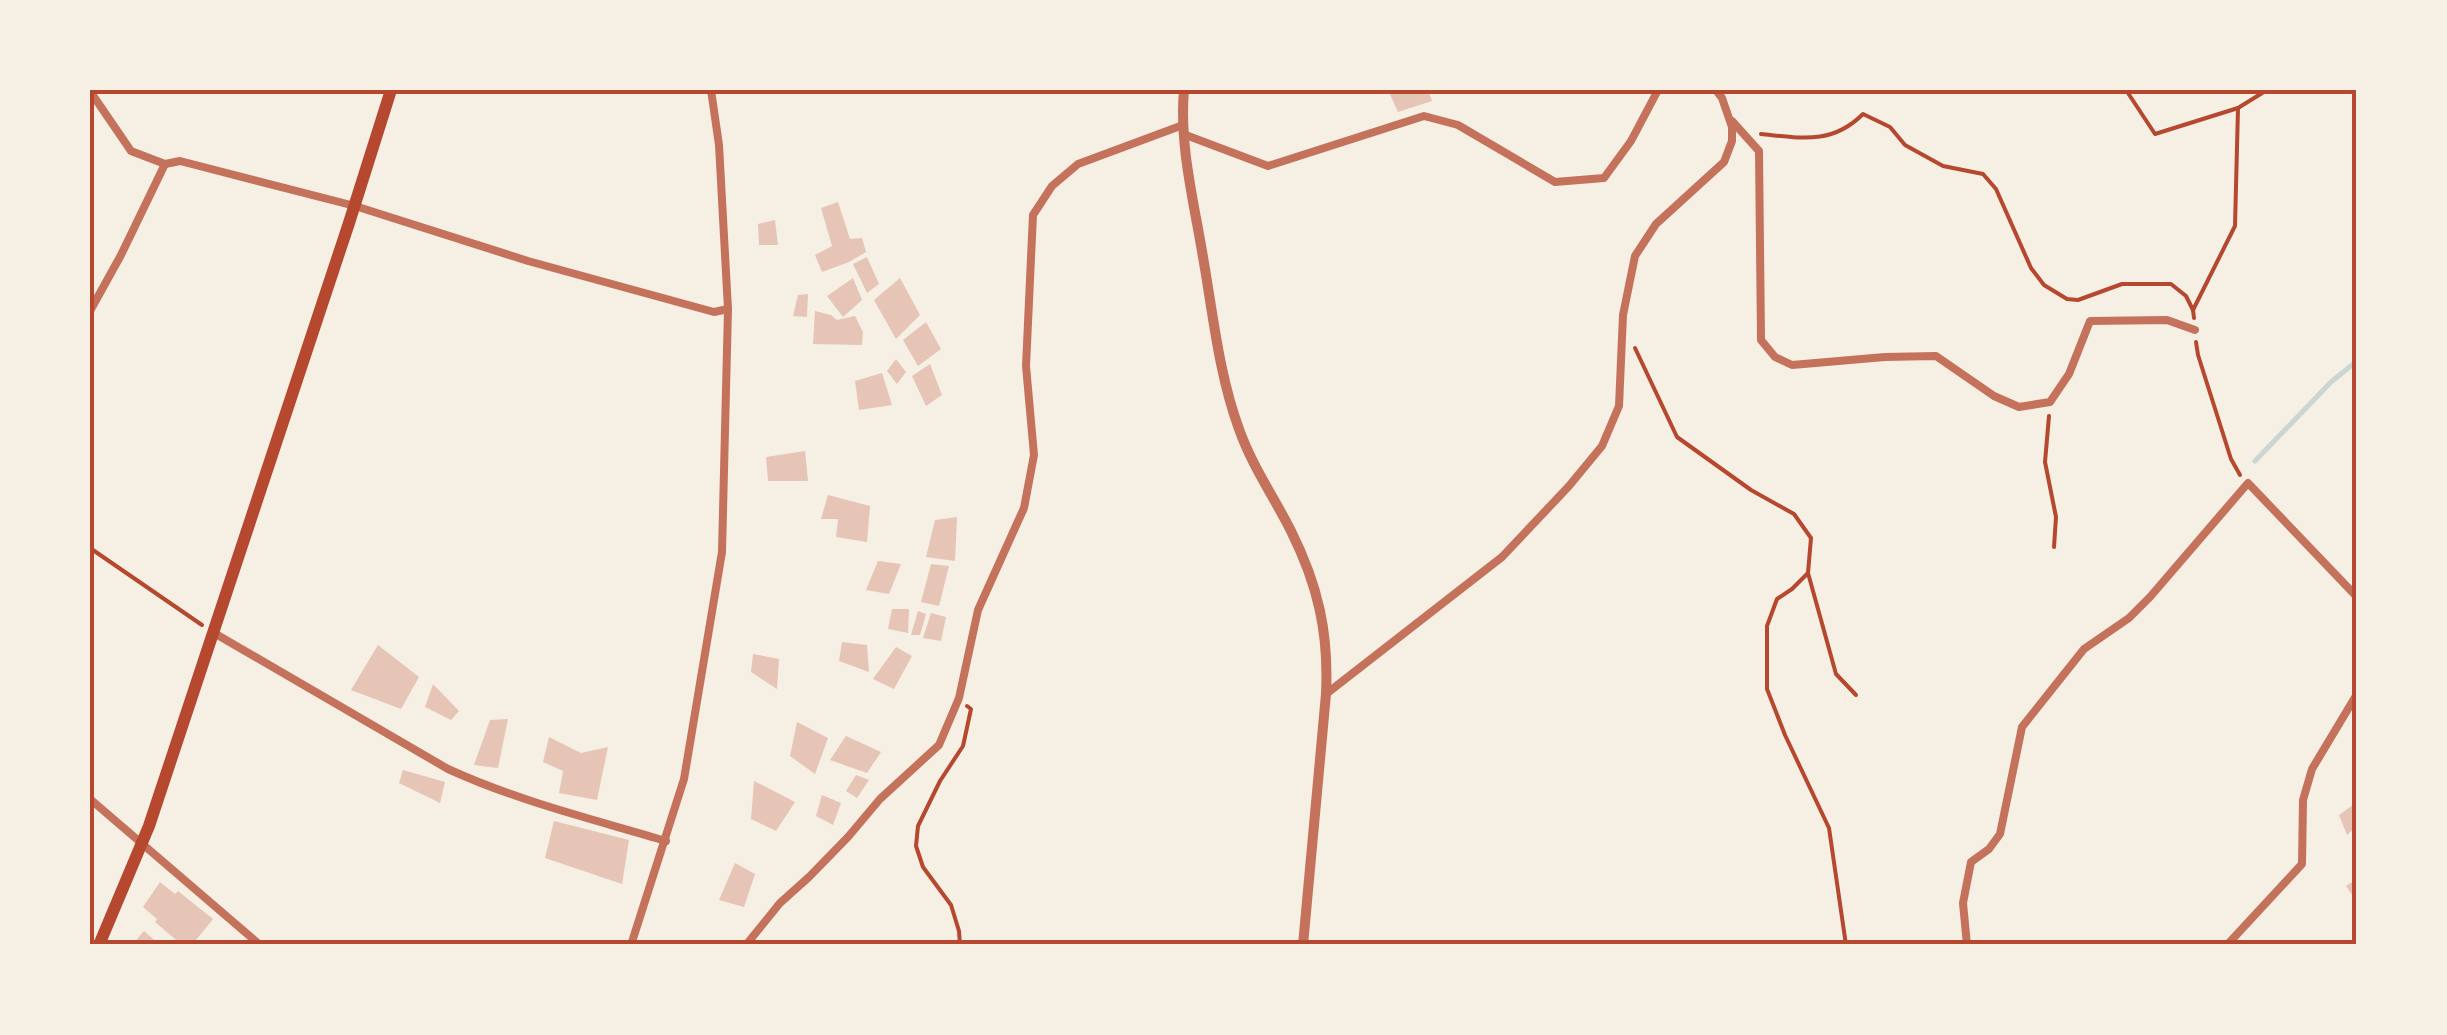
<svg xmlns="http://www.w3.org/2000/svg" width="2447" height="1035" viewBox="0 0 2447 1035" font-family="Arial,sans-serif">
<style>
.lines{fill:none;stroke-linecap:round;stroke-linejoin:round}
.stream{stroke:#c9d6d2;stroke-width:5}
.building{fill:#e6c5b7}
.path{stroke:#b5482f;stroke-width:4}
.minor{stroke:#c5725c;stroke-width:8}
.tertiary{stroke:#c5725c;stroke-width:10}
.primary{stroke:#b5482f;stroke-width:12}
.neatline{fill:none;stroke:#b5482f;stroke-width:4}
</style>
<rect width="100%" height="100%" fill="#f6efe4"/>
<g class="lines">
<path class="stream" d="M 2255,461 L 2331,382 L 2357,361"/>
</g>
<g class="building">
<path d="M 1388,90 L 1428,90 L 1432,101 L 1398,112 Z"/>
<path d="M 838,202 L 850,239 L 862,238 L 866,252 L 849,262 L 822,272 L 815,255 L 832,246 L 821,208 Z"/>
<path d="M 775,220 L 778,245 L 759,245 L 758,224 Z"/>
<path d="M 867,257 L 879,284 L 867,293 L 853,264 Z"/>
<path d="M 853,278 L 862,300 L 843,317 L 827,296 Z"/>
<path d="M 900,278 L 920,315 L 896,339 L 874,300 Z"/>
<path d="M 808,294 L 807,317 L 793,316 L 798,295 Z"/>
<path d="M 815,311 L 831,315 L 837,320 L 855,316 L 863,332 L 862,345 L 813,344 Z"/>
<path d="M 926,322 L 941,349 L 918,366 L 903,340 Z"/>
<path d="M 896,359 L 906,372 L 897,384 L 887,371 Z"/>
<path d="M 930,364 L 942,395 L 926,406 L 912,376 Z"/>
<path d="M 882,373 L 892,405 L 859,410 L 855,381 Z"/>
<path d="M 805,451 L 808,481 L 768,481 L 766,457 Z"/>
<path d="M 828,495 L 870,506 L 867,542 L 836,537 L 838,519 L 821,519 Z"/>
<path d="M 957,517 L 955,561 L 926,557 L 935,520 Z"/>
<path d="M 878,561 L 901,564 L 889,594 L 866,590 Z"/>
<path d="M 931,564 L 949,566 L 939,606 L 921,602 Z"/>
<path d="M 892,609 L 909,609 L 908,633 L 888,629 Z"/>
<path d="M 918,611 L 926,614 L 920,635 L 911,635 Z"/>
<path d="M 931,613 L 946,617 L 941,641 L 923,638 Z"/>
<path d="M 842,642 L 867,645 L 869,672 L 839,661 Z"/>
<path d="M 378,645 L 419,677 L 401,709 L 351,690 Z"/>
<path d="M 896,647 L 912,656 L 894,689 L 873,679 Z"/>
<path d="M 753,654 L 779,659 L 777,689 L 751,672 Z"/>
<path d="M 433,684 L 459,711 L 451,720 L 425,707 Z"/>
<path d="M 508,719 L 498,768 L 474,765 L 490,720 Z"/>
<path d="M 797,722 L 828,738 L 815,774 L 790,756 Z"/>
<path d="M 846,736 L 881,752 L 867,773 L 830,760 Z"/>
<path d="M 549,737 L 581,753 L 608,747 L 597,800 L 559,793 L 563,771 L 543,762 Z"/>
<path d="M 403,770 L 445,782 L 440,803 L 399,783 Z"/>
<path d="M 856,775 L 869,780 L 857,798 L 846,791 Z"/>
<path d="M 754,781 L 795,802 L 776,831 L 751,819 Z"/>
<path d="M 822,795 L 841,803 L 833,825 L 816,816 Z"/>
<path d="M 2357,802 L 2357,826 L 2347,835 L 2339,815 Z"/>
<path d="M 554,821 L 629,840 L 622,884 L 545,858 Z"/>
<path d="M 735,863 L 755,874 L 744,907 L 719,900 Z"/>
<path d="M 2357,879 L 2357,902 L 2346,886 Z"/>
<path d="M 160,882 L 175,894 L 178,891 L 213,919 L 192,945 L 182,945 L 155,922 L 157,919 L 143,907 Z"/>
<path d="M 144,931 L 160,945 L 132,945 Z"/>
</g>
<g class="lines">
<g class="path">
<path d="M 2126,90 L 2155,134 L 2238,108 L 2267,90"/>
<path d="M 1761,134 C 1801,138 1832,145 1863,114 L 1890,127 L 1905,145 L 1943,166 L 1983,174 L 1996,189 L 2031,268 L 2044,285 L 2067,299 L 2078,300 L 2122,284 L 2171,284 L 2186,296 L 2193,310 L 2194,318"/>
<path d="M 2193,310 L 2235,226 L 2238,108"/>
<path d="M 2196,342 L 2198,355 L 2231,459 L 2240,475"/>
<path d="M 1635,348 L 1677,437 L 1751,490 L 1794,514 L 1811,538 L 1808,573 L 1792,589 L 1777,599 L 1767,626 L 1767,689 L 1785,735 L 1829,828 L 1846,945"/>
<path d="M 2049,416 L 2045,462 L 2056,517 L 2054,547"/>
<path d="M 90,548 L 202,625"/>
<path d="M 1808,573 L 1836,674 L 1856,695"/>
<path d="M 960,945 L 959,931 L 951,905 L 923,867 L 916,846 L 918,826 L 940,781 L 963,746 L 971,709 L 967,706"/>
</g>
<g class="minor">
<path d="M 90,91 L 131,151 L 165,164 L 121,255 L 90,311"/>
<path d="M 1732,121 L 1759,151 L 1761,340 L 1775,357 L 1792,365 L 1885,357 L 1936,356 L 1994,396 L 2019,407 L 2050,402 L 2069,374 L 2090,321 L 2167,320 L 2195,330"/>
<path d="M 1183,134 L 1268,166 L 1424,116 L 1458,125 L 1555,182 L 1604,178 L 1631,141 L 1658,90"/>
<path d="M 165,164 L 180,161 L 355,206 L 528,261 L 714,312 L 728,309"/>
<path d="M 214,633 L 448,769 C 518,801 592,819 666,841"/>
<path d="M 1326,694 L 1502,557 L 1569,486 L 1602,446 L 1619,406 L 1623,315 L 1635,256 L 1656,224 L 1724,162 L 1732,141 L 1732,127 L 1722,98 L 1716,90"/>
<path d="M 90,799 L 260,945"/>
<path d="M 631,945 L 684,779 L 722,552 L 728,309 L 719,145 L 711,90"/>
<path d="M 746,945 L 780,903 L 809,877 L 848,837 L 880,799 L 939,745 L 959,698 L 978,610 L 1024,508 L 1034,455 L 1026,366 L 1033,215 L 1052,186 L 1078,164 L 1183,125"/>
<path d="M 1967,945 L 1963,903 L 1971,862 L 1989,849 L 2000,834 L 2022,727 L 2084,649 L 2129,618 L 2150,597 L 2248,483 L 2357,597"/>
<path d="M 2227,945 L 2302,864 L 2303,800 L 2312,769 L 2357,694"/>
</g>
<path class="tertiary" d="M 1184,90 C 1179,145 1194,202 1203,257 C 1213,314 1219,375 1239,429 C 1252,466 1274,497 1291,531 C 1318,585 1329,633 1326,694 L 1303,945"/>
<path class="primary" d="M 99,945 L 149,826 L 349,223 L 391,90"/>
</g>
<rect width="2447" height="1035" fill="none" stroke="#f6efe4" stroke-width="185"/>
<rect x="92" y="92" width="2262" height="850" class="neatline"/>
</svg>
